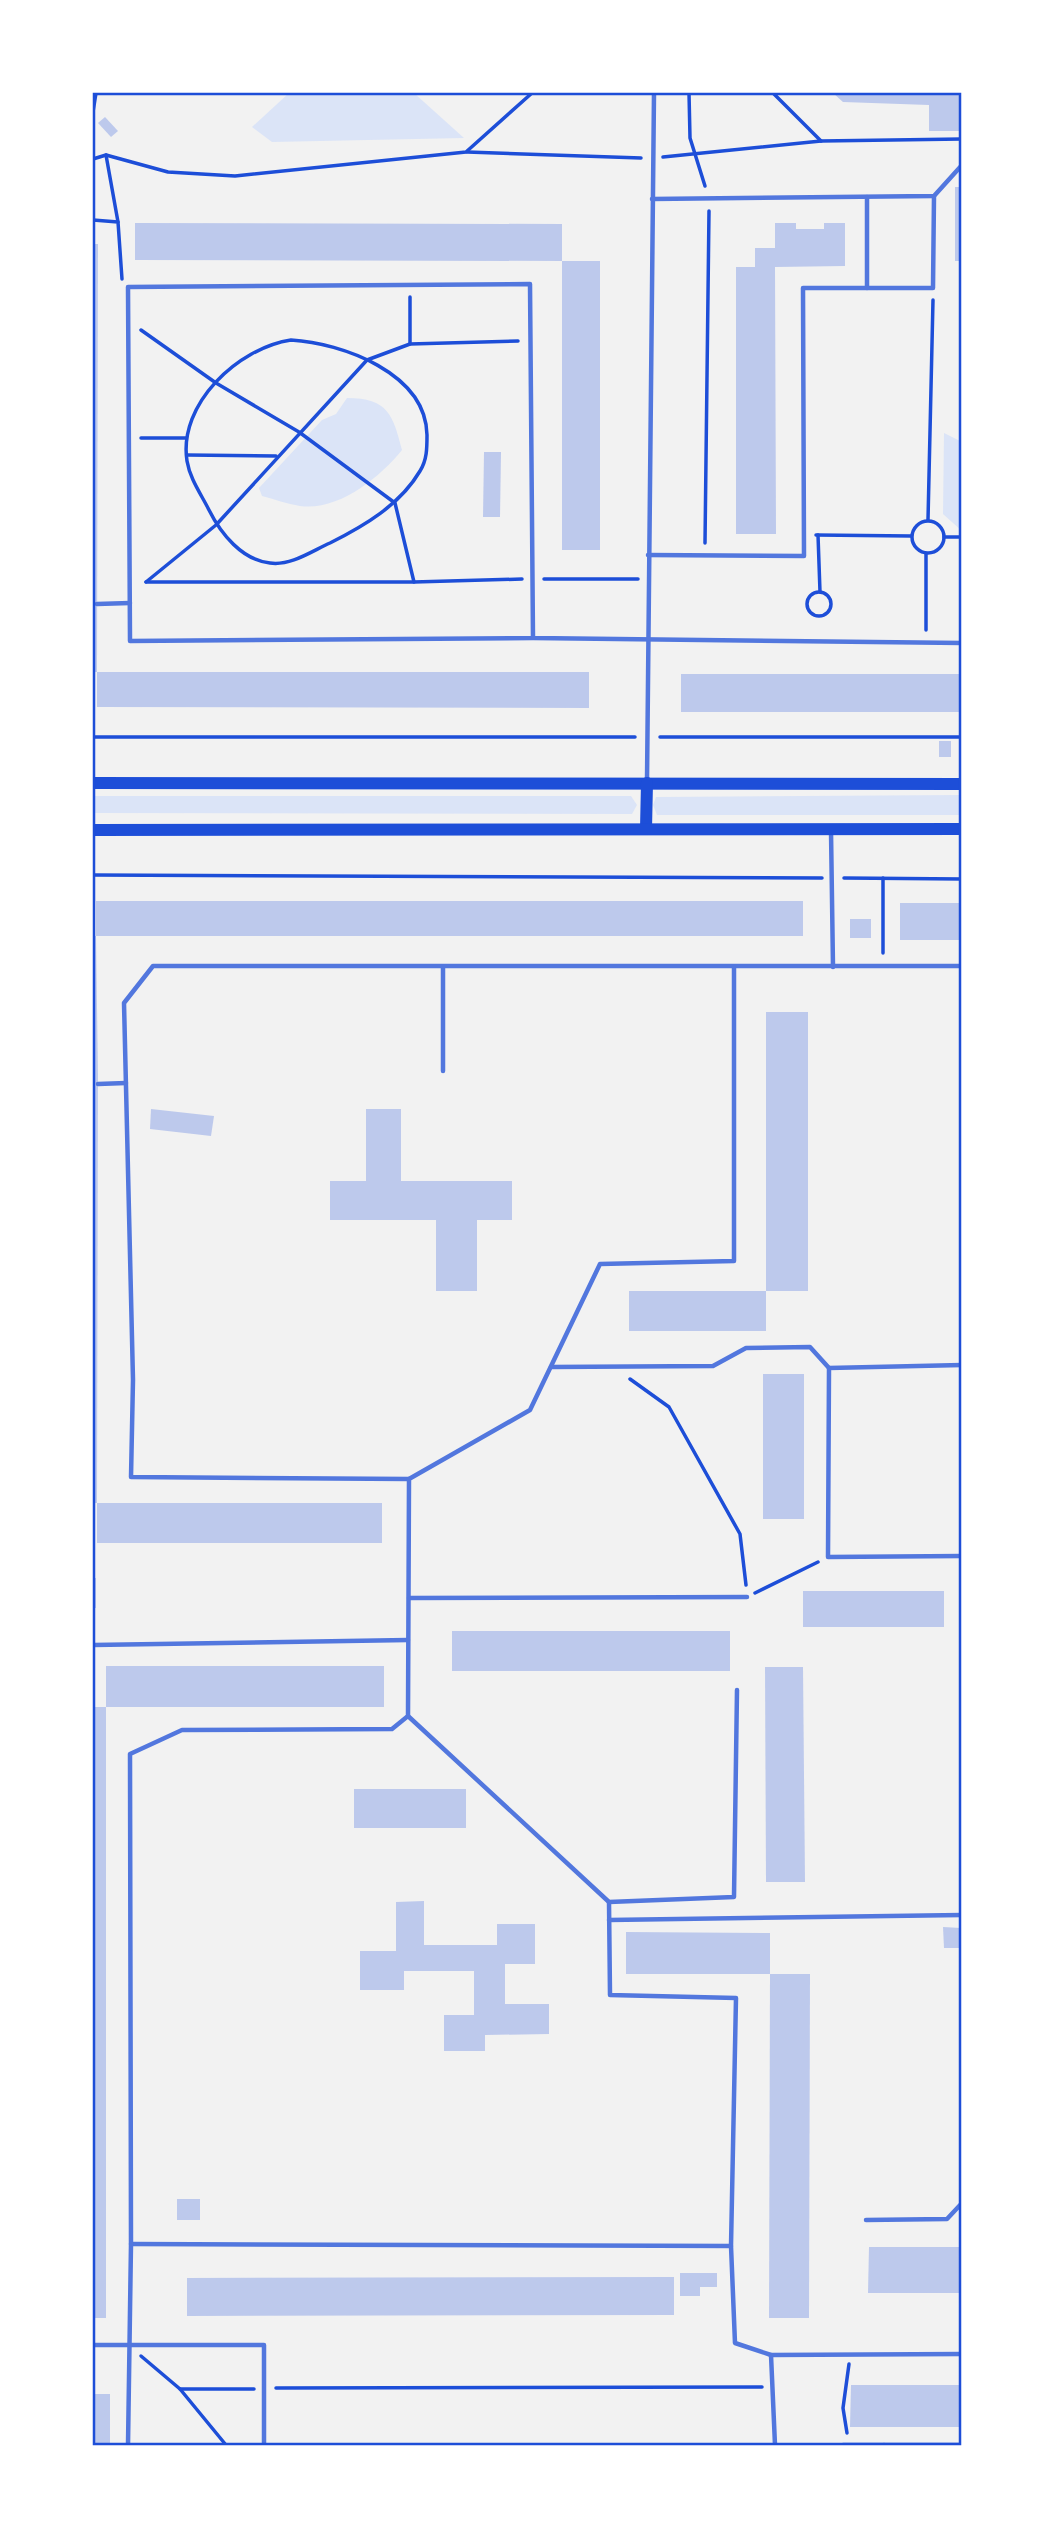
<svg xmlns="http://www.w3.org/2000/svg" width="1055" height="2538" viewBox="0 0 1055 2538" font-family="Roboto,sans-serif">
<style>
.green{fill:#dbe4f7}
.building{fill:#bdc9ec}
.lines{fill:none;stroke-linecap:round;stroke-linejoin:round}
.path{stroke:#1d4ed8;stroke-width:3.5}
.service{stroke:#5277de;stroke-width:4.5}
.secondary{stroke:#1d4ed8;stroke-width:12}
.neatline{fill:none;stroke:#1d4ed8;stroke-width:2.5}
</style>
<rect width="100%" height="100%" fill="#f2f2f2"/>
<g class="green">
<path d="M 289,93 L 414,93 L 464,138 L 272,142 L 252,127 Z"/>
<path d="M 347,398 C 388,398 393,415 402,450 C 379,478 339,511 300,506 C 287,504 274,499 262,496 L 259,488 L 322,420 L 336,414 Z"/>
<path d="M 944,433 L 962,442 L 962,531 L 943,514 Z"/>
<path d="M 962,795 L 962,815 L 657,815 L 653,805 L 656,797 Z"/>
<path d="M 93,796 L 631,796 L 637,805 L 632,814 L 93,813 Z"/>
</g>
<g class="building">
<path d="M 833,93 L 962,93 L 962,131 L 929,131 L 929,105 L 843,102 Z"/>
<path d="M 105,117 L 118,131 L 111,137 L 98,123 Z"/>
<rect x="955" y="187" width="7" height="74"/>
<path d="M 135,223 L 562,224 L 562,261 L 135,260 Z"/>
<path d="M 775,223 L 796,223 L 796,229 L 824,229 L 824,223 L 845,223 L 845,266 L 775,267 L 776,534 L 736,534 L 736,267 L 755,267 L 755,248 L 775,248 Z"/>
<path d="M 93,244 L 98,244 L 97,672 L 93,672 Z"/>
<rect x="562" y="261" width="38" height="289"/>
<path d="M 484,452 L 501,452 L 500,517 L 483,517 Z"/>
<path d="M 97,672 L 589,672 L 589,708 L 97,707 Z"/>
<rect x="681" y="674" width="281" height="38"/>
<rect x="939" y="741" width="12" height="16"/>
<rect x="96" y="901" width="707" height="35"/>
<rect x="900" y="903" width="62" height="37"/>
<rect x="850" y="919" width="21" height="19"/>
<path d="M 93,936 L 96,936 L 98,1075 L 97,1503 L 93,1503 Z"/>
<path d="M 766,1012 L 808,1012 L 808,1291 L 766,1291 L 766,1331 L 629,1331 L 629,1291 L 766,1291 Z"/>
<path d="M 151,1109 L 214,1116 L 211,1136 L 150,1129 Z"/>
<path d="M 366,1109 L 401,1109 L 401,1181 L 512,1181 L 512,1220 L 477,1220 L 477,1291 L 436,1291 L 436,1220 L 330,1220 L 330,1181 L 366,1181 Z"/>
<rect x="763" y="1374" width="41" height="145"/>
<rect x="97" y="1503" width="285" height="40"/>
<rect x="93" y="1578" width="3" height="30"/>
<rect x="803" y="1591" width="141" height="36"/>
<rect x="452" y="1631" width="278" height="40"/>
<rect x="106" y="1666" width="278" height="41"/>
<path d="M 765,1667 L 803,1667 L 805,1882 L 766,1882 Z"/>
<rect x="93" y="1707" width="13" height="611"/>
<rect x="354" y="1789" width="112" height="39"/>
<path d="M 424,1901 L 424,1945 L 497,1945 L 497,1924 L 535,1924 L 535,1964 L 505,1964 L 505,2004 L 549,2004 L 549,2034 L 485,2035 L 485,2051 L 444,2051 L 444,2015 L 474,2015 L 474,1971 L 404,1971 L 404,1990 L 360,1990 L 360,1951 L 396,1951 L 396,1902 Z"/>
<path d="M 943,1927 L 961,1928 L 961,1948 L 944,1948 Z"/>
<path d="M 626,1932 L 770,1933 L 770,1974 L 626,1974 Z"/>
<path d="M 770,1974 L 810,1974 L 809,2318 L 769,2318 Z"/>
<rect x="177" y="2199" width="23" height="21"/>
<path d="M 869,2247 L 962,2247 L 962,2293 L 868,2293 Z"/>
<path d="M 680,2273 L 717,2273 L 717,2287 L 700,2287 L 700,2296 L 680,2296 Z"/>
<path d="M 674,2277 L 674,2315 L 187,2316 L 187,2278 Z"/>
<path d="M 851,2385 L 962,2385 L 962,2427 L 850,2427 Z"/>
<rect x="93" y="2394" width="17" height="51"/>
</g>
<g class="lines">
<g class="path">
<path d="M 689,93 L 690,138 L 705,186"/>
<path d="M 773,93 L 821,141 L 962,139"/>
<path d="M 93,112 L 96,93"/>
<path d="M 467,152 L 641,158"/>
<path d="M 106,155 L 118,222"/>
<path d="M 663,157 L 821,141"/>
<path d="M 93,159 L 106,155 L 168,172 L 235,176 L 466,152 L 532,93"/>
<path d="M 93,220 L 118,222 L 122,279"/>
<path d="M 410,297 L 410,344"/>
<path d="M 141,330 L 216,383 L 299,432 L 395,503 L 414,582 L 522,579"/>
<path d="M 291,340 C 342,343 426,373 427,435 C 427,448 427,460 420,471 C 400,505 364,526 330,543 C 312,551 291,566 270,563 C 242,560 221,534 209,510 C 201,494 190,479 187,461 C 178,404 238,348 291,340 Z"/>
<path d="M 141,438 L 186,438"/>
<path d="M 187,455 L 276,456"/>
<path d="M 928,520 L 933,300"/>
<circle cx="928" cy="537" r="16"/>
<path d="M 816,535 L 911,536"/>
<path d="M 818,535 L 820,592"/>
<path d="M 944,537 L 962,537"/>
<path d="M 705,543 L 709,211"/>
<path d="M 544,579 L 638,579"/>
<path d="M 146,582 L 216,525 L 367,360 L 410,344 L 518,341"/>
<path d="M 146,582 L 414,582"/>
<circle cx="819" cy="604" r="12"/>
<path d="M 926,630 L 926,554"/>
<path d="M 93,737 L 635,737"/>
<path d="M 660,737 L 962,737"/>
<path d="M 93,875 L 822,878"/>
<path d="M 844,878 L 962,879"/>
<path d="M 883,953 L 883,878"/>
<path d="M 630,1379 L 669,1407 L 740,1534 L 746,1585"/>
<path d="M 755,1593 L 818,1562"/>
<path d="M 141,2356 L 180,2389 L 226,2445"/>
<path d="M 276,2388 L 762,2387"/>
<path d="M 180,2389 L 254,2389"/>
<path d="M 847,2433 L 843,2408 L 849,2364"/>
</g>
<g class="service">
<path d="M 867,197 L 867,288"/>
<path d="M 652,199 L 934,196 L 962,165"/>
<path d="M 648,555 L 804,556 L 803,288 L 933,288 L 934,196"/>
<path d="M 97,604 L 130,603"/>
<path d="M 533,638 L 530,284 L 128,287 L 130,641 L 533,638 L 962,643"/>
<path d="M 647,781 L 654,93"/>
<path d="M 831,831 L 833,967"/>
<path d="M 443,967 L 443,1071"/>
<path d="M 98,1084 L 126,1083"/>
<path d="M 962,1365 L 829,1368 L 828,1557 L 962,1556"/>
<path d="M 551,1367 L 713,1366 L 746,1348 L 810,1347 L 829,1368"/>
<path d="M 409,1479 L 131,1477 L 133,1380 L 124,1003 L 153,966 L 962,966"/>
<path d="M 409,1598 L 747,1597"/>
<path d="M 93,1645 L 408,1640"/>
<path d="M 408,1716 L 609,1902 L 734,1897 L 737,1690"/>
<path d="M 609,1902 L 610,1995 L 736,1998 L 731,2246 L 735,2343 L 771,2355 L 962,2354"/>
<path d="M 609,1920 L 962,1915"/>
<path d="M 866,2220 L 947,2219 L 962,2203"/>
<path d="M 131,2244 L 731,2246"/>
<path d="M 93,2345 L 264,2345 L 264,2445"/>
<path d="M 771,2355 L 775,2445"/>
<path d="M 128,2445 L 131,2244 L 130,1754 L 182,1730 L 392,1729 L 408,1716 L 409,1479 L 530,1410 L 600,1264 L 734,1261 L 734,968"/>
<path d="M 843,2445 L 884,2445"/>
<path d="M 884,2445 L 962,2445"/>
</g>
<g class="secondary">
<path d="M 93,783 L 962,784"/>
<path d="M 646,829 L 647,783"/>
<path d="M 93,830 L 962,829"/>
</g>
</g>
<rect width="1055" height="2538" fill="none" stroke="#ffffff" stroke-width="189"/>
<rect x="94" y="94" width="866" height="2350" class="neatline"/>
</svg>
